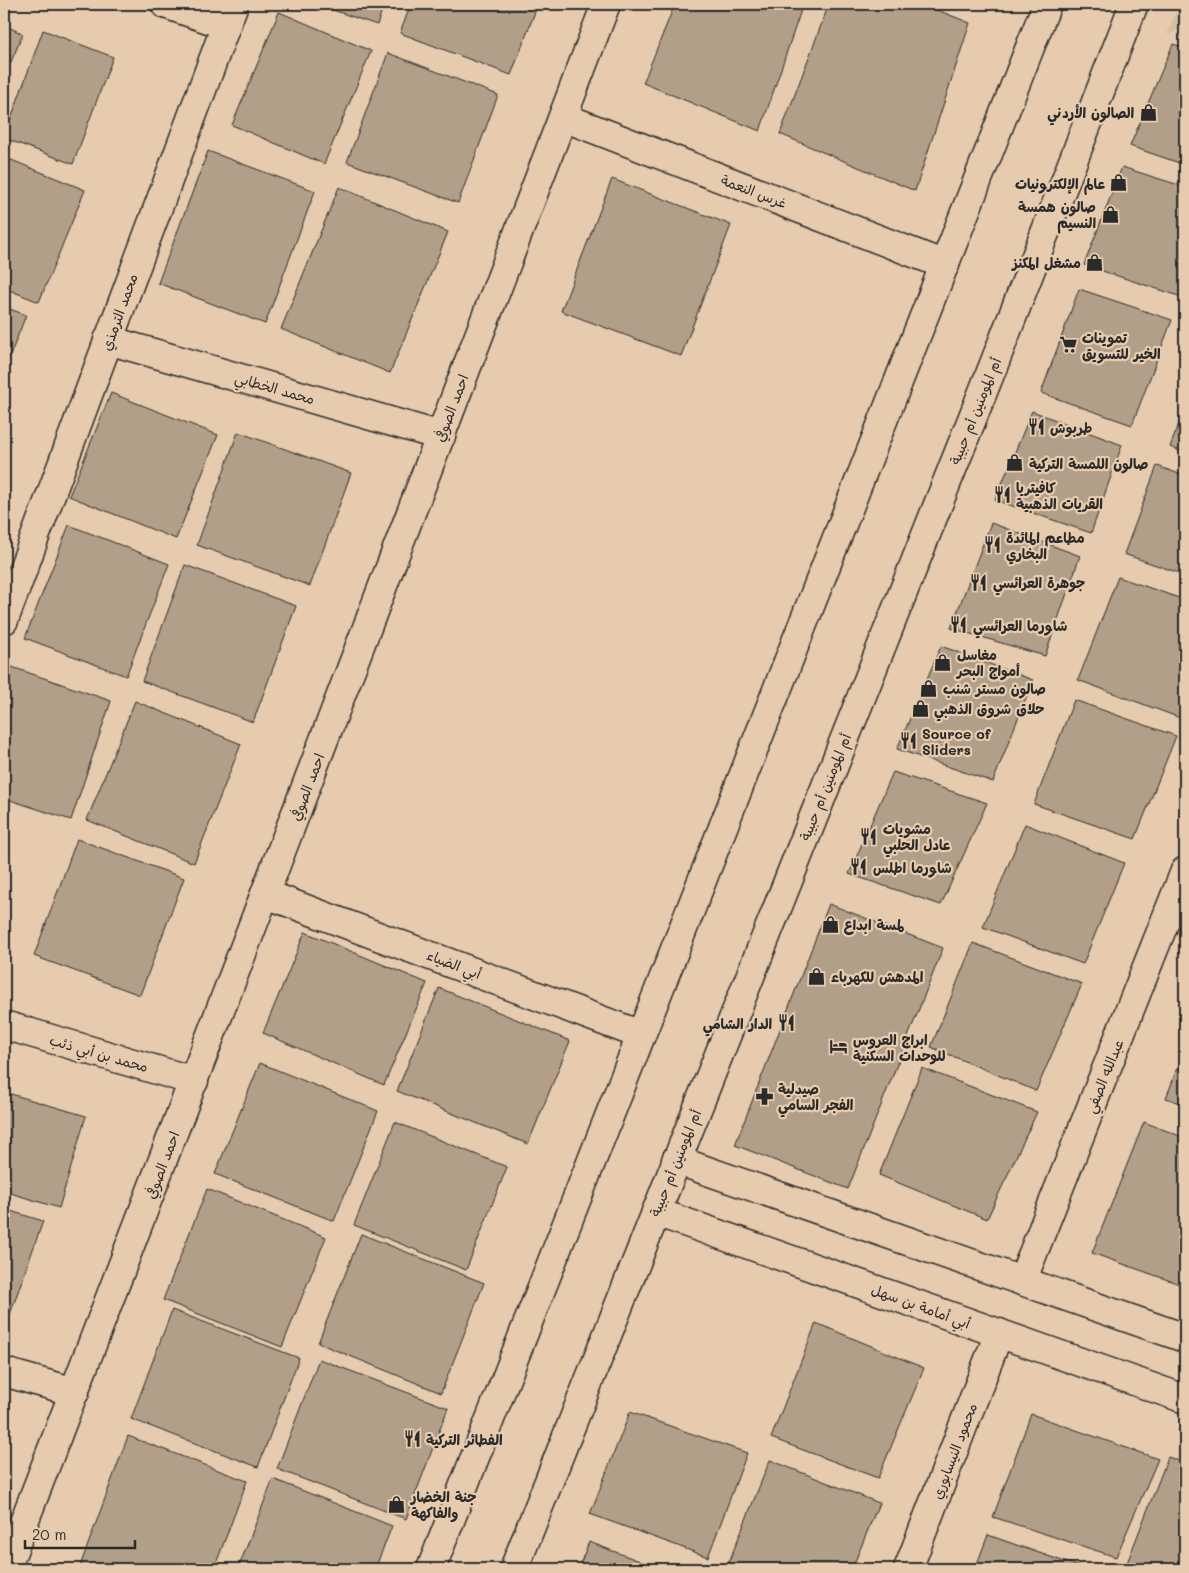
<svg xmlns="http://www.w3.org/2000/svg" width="1189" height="1573" viewBox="0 0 1189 1573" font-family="Mali,'Playpen Sans Arabic',sans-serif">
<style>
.built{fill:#d7bea3}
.building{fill:#b29f8a;stroke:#2b2b2b}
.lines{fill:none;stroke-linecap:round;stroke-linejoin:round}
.minor-casing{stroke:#2b2b2b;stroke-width:31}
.minor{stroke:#e7cbae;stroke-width:28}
.labels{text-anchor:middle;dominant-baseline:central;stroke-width:4.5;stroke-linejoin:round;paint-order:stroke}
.poi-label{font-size:14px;font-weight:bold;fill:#2b2b2b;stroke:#e7cbae;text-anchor:start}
.street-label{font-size:14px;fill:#2b2b2b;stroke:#e7cbae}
</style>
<rect width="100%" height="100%" fill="#e7cbae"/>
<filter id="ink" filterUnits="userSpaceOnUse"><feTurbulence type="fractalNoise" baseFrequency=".02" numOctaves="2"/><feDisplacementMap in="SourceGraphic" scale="10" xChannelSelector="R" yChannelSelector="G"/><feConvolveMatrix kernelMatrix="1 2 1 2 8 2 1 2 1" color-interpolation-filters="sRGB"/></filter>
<g filter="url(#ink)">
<path class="built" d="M 1179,4 L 1185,4 L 1185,27 L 1167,35 Z"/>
<g class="building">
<path d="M 315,4 L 384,4 L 377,25 Z"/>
<path d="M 411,4 L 538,4 L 511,75 L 400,33 Z"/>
<path d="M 675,4 L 803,4 L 760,131 L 643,83 Z"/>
<path d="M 829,4 L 922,4 L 970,23 L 915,191 L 780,134 Z"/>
<path d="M 279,12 L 371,51 L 324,164 L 232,125 Z"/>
<path d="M 4,25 L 23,34 L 4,78 Z"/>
<path d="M 43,30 L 113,57 L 73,164 L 4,138 Z"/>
<path d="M 1173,44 L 1185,48 L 1185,165 L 1130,146 Z"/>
<path d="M 388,53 L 498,95 L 458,203 L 347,162 Z"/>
<path d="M 208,151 L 315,191 L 265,324 L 158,283 Z"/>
<path d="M 4,157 L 85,190 L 39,302 L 4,288 Z"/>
<path d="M 1122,167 L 1185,187 L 1185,298 L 1084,265 Z"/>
<path d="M 612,179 L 731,225 L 681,356 L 561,311 Z"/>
<path d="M 339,187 L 448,232 L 390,373 L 281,329 Z"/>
<path d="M 1079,289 L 1172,320 L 1132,425 L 1041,393 Z"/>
<path d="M 4,307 L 26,315 L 4,371 Z"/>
<path d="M 111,393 L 218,435 L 176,539 L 69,496 Z"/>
<path d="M 1185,408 L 1185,453 L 1170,447 Z"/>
<path d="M 1032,411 L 1122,445 L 1091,533 L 995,500 Z"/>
<path d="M 238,432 L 351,473 L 310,586 L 197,545 Z"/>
<path d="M 1157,466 L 1185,476 L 1185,575 L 1124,554 Z"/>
<path d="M 991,523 L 1080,556 L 1045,656 L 951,628 Z"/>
<path d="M 69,525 L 169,564 L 126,676 L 25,638 Z"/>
<path d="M 185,565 L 296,606 L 253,722 L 142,681 Z"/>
<path d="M 1118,577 L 1185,600 L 1185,714 L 1183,719 L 1078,680 Z"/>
<path d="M 941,646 L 1033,680 L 993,782 L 897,749 Z"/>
<path d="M 9,666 L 111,701 L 71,820 L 4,798 L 4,681 Z"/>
<path d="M 1074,700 L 1176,736 L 1135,839 L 1034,804 Z"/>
<path d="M 135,701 L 241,744 L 194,863 L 87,820 Z"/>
<path d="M 893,772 L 987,803 L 941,905 L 849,874 Z"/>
<path d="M 1025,824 L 1124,863 L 1083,964 L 983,927 Z"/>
<path d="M 77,839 L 184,878 L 140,995 L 34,956 Z"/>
<path d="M 829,904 L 943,948 L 848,1189 L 735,1145 Z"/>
<path d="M 305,932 L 427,983 L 384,1085 L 263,1033 Z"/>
<path d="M 973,943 L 1082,984 L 1036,1091 L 931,1047 Z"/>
<path d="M 439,988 L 570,1041 L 528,1144 L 397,1091 Z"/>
<path d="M 1185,1049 L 1185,1105 L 1166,1098 Z"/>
<path d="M 260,1063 L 378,1111 L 334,1221 L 215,1174 Z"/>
<path d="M 922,1068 L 1037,1112 L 987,1219 L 879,1175 Z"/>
<path d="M 4,1092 L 86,1116 L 59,1208 L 4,1191 Z"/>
<path d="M 395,1122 L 507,1167 L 466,1270 L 354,1225 Z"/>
<path d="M 1144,1122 L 1185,1138 L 1185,1286 L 1092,1253 Z"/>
<path d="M 207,1189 L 326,1237 L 282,1347 L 163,1300 Z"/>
<path d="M 4,1209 L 43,1221 L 8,1320 L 4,1318 Z"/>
<path d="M 361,1234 L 484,1283 L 441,1393 L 318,1343 Z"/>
<path d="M 172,1310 L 299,1358 L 258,1467 L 131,1419 Z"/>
<path d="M 816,1323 L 924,1368 L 878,1478 L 771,1438 Z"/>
<path d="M 319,1359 L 448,1408 L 406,1519 L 277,1469 Z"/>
<path d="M 630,1412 L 747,1453 L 708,1557 L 590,1514 Z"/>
<path d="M 1031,1414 L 1158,1459 L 1116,1557 L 993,1517 Z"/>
<path d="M 128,1436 L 247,1481 L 214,1569 L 79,1569 Z"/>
<path d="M 1168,1457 L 1185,1463 L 1185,1569 L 1145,1569 L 1127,1563 Z"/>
<path d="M 770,1460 L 879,1503 L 852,1569 L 726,1569 Z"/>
<path d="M 273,1479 L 392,1526 L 375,1569 L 238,1569 Z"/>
<path d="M 988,1535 L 1085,1569 L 975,1569 Z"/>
<path d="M 589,1542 L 661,1569 L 578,1569 Z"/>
</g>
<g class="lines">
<defs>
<g id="minor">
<path d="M 165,4 L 226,25"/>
<path d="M 563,117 L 945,265"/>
<path d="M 108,340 L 441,436"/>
<path d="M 4,620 L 234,4"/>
<path d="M 266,894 L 641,1035"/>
<path d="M 4,1025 L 194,1081"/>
<path d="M 676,1160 L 1185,1338"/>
<path d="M 656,1212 L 1185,1399"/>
<path d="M 1022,1281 L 1185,871"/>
<path d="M 4,1372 L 75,1392"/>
<path d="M 6,1569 L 606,4"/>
<path d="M 431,1569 L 1047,4"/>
<path d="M 514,1569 L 994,364 L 1134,4"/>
<path d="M 908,1569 L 999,1333"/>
</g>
</defs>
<use href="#minor" class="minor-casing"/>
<use href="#minor" class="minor"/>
</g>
</g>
<defs>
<symbol id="shop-bare" viewBox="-9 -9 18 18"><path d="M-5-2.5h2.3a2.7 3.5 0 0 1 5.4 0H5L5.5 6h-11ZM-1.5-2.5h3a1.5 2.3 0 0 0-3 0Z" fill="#2b2b2b" stroke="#e7cbae" stroke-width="2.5" paint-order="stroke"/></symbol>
<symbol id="supermarket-bare" viewBox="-9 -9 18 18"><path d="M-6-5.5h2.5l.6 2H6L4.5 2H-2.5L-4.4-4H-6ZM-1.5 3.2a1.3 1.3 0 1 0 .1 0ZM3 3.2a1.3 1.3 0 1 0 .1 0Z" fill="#2b2b2b" stroke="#e7cbae" stroke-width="2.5" paint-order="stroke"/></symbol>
<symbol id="restaurant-bare" viewBox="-9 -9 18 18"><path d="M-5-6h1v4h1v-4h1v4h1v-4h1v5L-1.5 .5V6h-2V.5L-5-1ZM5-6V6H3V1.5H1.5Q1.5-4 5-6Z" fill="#2b2b2b" stroke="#e7cbae" stroke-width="2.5" paint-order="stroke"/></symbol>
<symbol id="hotel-bare" viewBox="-9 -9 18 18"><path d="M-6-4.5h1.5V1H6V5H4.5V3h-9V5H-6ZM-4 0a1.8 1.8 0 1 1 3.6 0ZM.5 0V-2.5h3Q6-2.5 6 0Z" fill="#2b2b2b" stroke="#e7cbae" stroke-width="2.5" paint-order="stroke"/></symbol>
<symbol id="pharmacy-bare" viewBox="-9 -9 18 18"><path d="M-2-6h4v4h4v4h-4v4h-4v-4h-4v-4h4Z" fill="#2b2b2b" stroke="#e7cbae" stroke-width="2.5" paint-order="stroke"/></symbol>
</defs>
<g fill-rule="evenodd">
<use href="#shop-bare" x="1136" y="100" width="25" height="25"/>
<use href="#shop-bare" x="1106" y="170" width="25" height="25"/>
<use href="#shop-bare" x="1098" y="202" width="25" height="25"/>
<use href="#shop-bare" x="1082" y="250" width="25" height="25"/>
<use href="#supermarket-bare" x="1056" y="332" width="25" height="25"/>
<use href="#restaurant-bare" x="1024" y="414" width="25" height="25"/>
<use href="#shop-bare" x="1002" y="450" width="25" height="25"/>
<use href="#restaurant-bare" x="990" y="482" width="25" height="25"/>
<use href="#restaurant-bare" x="980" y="532" width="25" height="25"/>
<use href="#restaurant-bare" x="966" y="570" width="25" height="25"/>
<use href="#restaurant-bare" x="946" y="612" width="25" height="25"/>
<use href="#shop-bare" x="930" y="650" width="25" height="25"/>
<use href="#shop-bare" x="916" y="676" width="25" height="25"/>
<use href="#shop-bare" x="908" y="696" width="25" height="25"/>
<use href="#restaurant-bare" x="896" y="728" width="25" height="25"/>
<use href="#restaurant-bare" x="856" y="824" width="25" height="25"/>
<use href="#restaurant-bare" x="846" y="854" width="25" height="25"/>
<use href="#shop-bare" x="818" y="912" width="25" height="25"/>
<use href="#shop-bare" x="804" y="964" width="25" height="25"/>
<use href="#restaurant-bare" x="774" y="1010" width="25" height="25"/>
<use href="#hotel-bare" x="826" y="1034" width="25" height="25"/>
<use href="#pharmacy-bare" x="752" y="1084" width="25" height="25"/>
<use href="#restaurant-bare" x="400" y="1426" width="25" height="25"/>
<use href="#shop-bare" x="384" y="1492" width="25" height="25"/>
</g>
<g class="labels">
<g class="poi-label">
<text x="1134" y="112" text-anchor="end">الصالون الأردني</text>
<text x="1105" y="183" text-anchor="end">عالم الإلكترونيات</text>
<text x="1096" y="206" text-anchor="end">صالون همسة<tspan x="1096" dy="16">النسيم</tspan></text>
<text x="1081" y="262" text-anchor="end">مشغل المكنز</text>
<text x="1082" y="337">تموينات<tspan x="1082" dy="16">الخير للتسويق</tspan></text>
<text x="1050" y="427">طربوش</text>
<text x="1029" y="463">صالون اللمسة التركية</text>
<text x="1016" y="487">كافيتريا<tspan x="1016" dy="16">القريات الذهبية</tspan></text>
<text x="1006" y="537">مطاعم المائدة<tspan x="1006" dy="16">البخاري</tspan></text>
<text x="993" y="582">جوهرة العرائسي</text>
<text x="973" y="625">شاورما العرائسي</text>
<text x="957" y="654">مغاسل<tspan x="957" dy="16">أمواج البحر</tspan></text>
<text x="943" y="688">صالون مستر شنب</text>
<text x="934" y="708">حلاق شروق الذهبي</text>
<text x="922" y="733">Source of<tspan x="922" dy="16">Sliders</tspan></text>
<text x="883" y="828">مشويات<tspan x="883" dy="16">عادل الحلبي</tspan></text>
<text x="873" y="867">شاورما اطلس</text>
<text x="844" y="924">لمسة ابداع</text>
<text x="831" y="976">المدهش للكهرباء</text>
<text x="772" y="1023" text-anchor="end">الدار الشامي</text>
<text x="853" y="1039">ابراج العروس<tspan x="853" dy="16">للوحدات السكنية</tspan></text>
<text x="778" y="1088">صيدلية<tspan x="778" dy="16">الفجر السامي</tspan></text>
<text x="426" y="1439">الفطائر التركية</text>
<text x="411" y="1496">جنة الخضار<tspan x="411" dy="16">والفاكهة</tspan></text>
</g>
<g class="street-label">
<text transform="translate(754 191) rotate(21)">غرس النعمة</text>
<text transform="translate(119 312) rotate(-70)">محمد الترمذي</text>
<text transform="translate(275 388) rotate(16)">محمد الخطابي</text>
<text transform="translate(451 408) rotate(-69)">احمد الصوفي</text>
<text transform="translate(975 411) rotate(-68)">أم المومنين أم حبيبة</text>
<text transform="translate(307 787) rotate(-69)">احمد الصوفي</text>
<text transform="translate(825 787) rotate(-68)">أم المومنين أم حبيبة</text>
<text transform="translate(454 964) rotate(21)">أبي الضياء</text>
<text transform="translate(99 1053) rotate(16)">محمد بن أبي ذئب</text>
<text transform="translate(1104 1076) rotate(-68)">عبدالله الصفي</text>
<text transform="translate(675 1163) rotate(-68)">أم المومنين أم حبيبة</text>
<text transform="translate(162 1165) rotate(-69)">احمد الصوفي</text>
<text transform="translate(921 1306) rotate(20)">أبي أمامة بن سهل</text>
<text transform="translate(954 1451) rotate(-69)">محمود النيسابوري</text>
</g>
</g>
<rect width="1189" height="1573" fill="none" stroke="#e7cbae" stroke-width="20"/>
<rect x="10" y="10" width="1169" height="1553" fill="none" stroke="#2b2b2b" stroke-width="2" filter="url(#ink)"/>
<path d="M25 1540v8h110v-8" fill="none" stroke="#2b2b2b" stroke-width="2.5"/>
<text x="32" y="1540" font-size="15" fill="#2b2b2b" stroke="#e7cbae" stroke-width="4" paint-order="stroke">20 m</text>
</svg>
